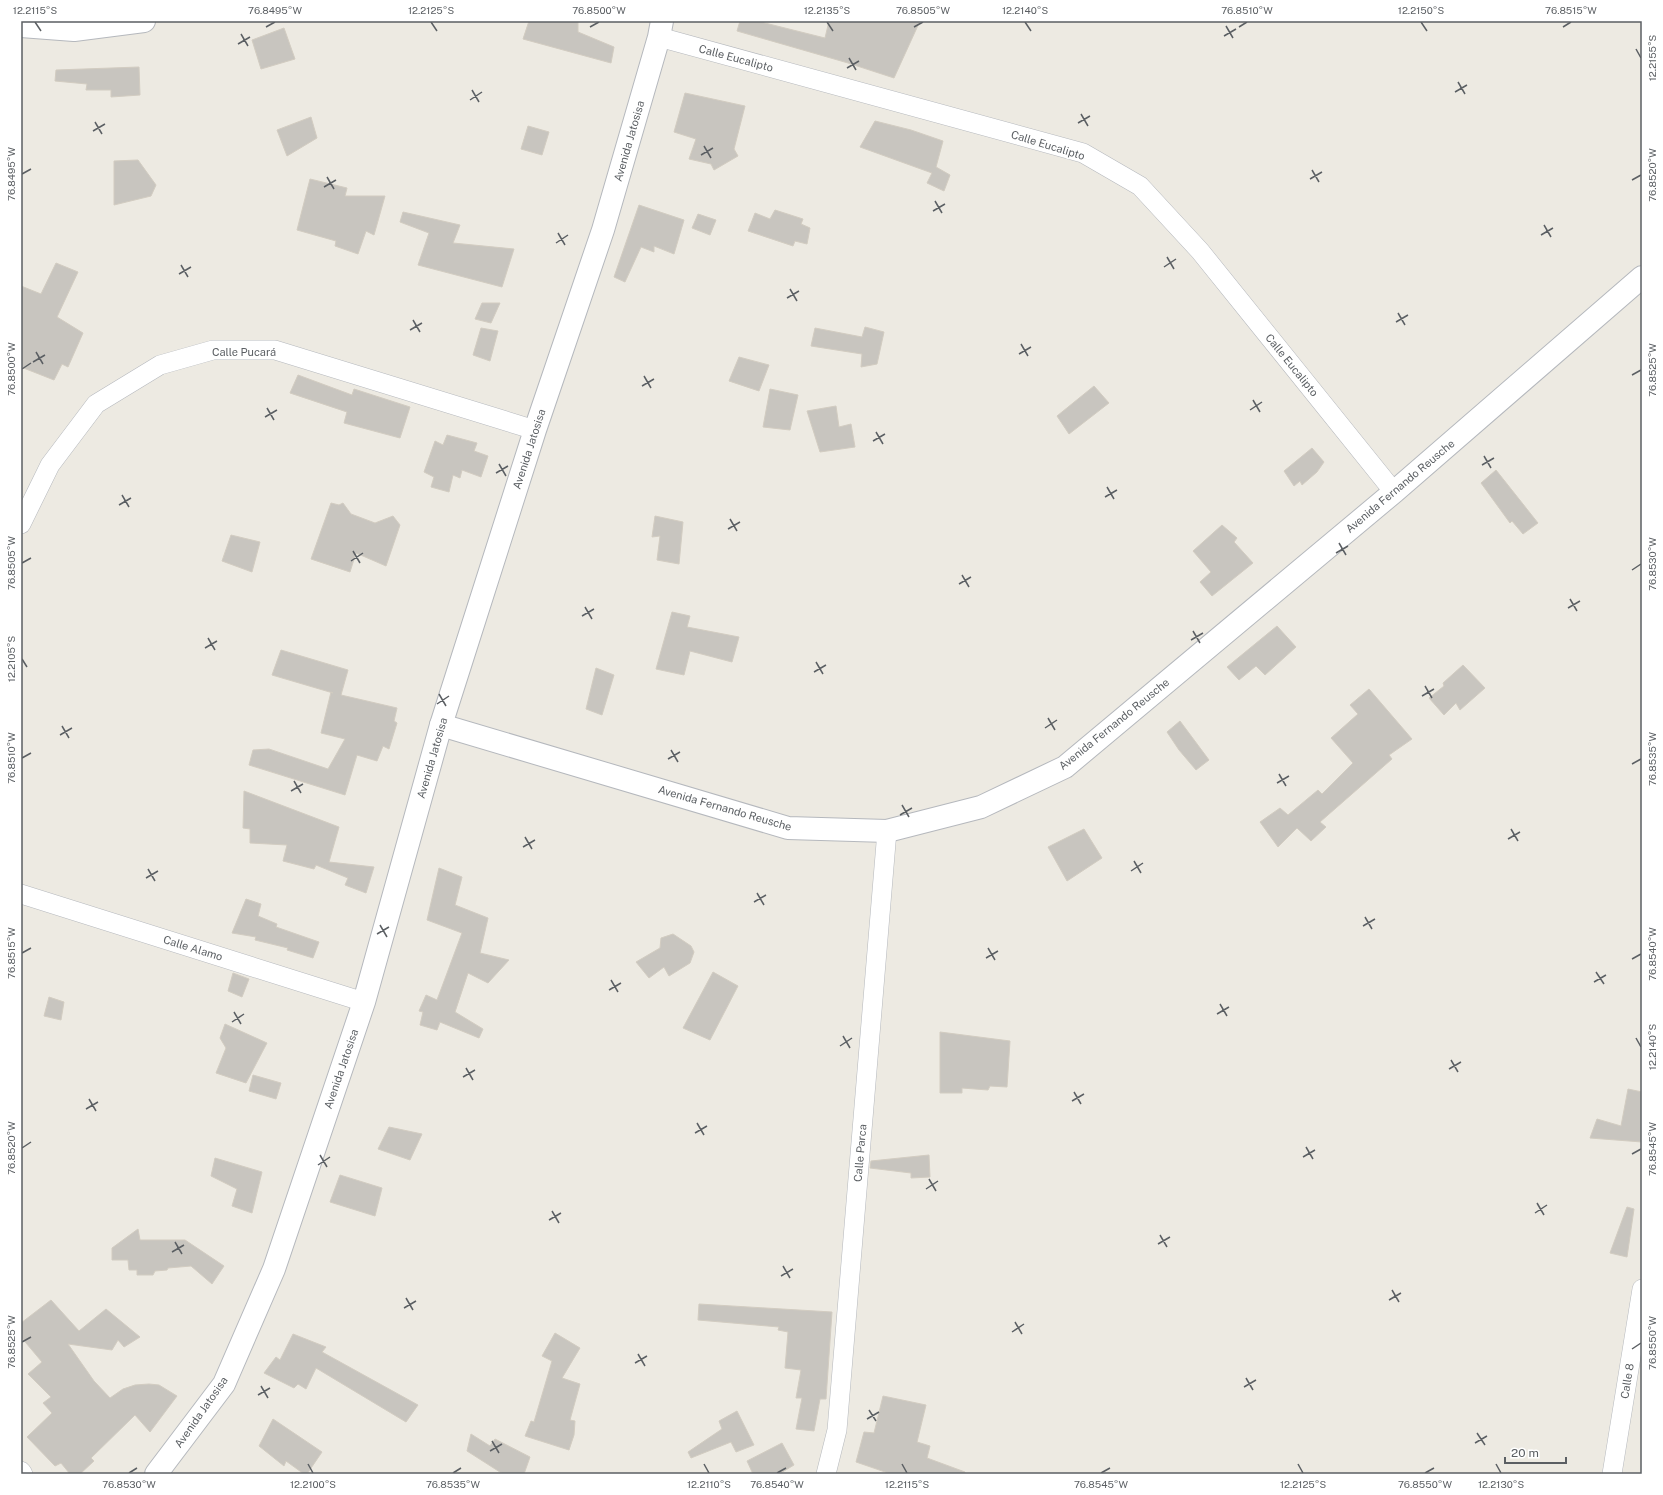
<svg xmlns="http://www.w3.org/2000/svg" width="1663" height="1495" viewBox="0 0 1663 1495" font-family="'Public Sans',sans-serif">
<style>
.building{fill:#c8c5bf;stroke:#d2ccc1}
.lines{fill:none;stroke-linecap:round;stroke-linejoin:round}
.minor-casing{stroke:#b5b8bd;stroke-width:20}
.tertiary-casing{stroke:#b5b8bd;stroke-width:24}
.minor{stroke:#fff;stroke-width:19}
.tertiary{stroke:#fff;stroke-width:22}
.ticks{fill:none;stroke:#5b5f63;stroke-width:1.5}
.labels{text-anchor:middle;dominant-baseline:central;stroke-width:3.5;stroke-linejoin:round;paint-order:stroke}
.street-label{font-size:11px;fill:#5b5f63;stroke:#fff}
.neatline{fill:none;stroke:#5b5f63;stroke-width:1.5}
.ticks-label{font-size:10px;text-anchor:middle;fill:#5b5f63}
</style>
<rect width="100%" height="100%" fill="#edeae2"/>
<g class="building">
<path d="M 529,21 L 578,21 L 578,32 L 614,47 L 611,63 L 523,39 Z"/>
<path d="M 740,21 L 757,21 L 825,38 L 829,21 L 920,21 L 894,78 L 848,63 L 737,31 Z"/>
<path d="M 284,28 L 295,59 L 261,69 L 252,40 Z"/>
<path d="M 139,67 L 140,95 L 111,97 L 111,90 L 86,90 L 87,84 L 55,81 L 56,70 Z"/>
<path d="M 685,93 L 745,106 L 734,149 L 738,156 L 714,170 L 711,164 L 689,159 L 696,139 L 674,132 Z"/>
<path d="M 311,117 L 317,138 L 287,156 L 277,130 Z"/>
<path d="M 875,121 L 911,130 L 943,141 L 936,167 L 950,175 L 944,191 L 927,183 L 932,173 L 860,147 Z"/>
<path d="M 528,126 L 549,132 L 542,155 L 521,149 Z"/>
<path d="M 138,160 L 156,185 L 151,196 L 114,205 L 114,161 Z"/>
<path d="M 310,179 L 347,188 L 345,196 L 385,196 L 374,235 L 366,231 L 358,254 L 335,246 L 336,241 L 297,230 Z"/>
<path d="M 639,205 L 684,220 L 674,254 L 654,246 L 654,252 L 641,247 L 625,282 L 614,277 Z"/>
<path d="M 775,210 L 803,219 L 801,224 L 810,228 L 807,244 L 795,241 L 793,246 L 748,231 L 755,213 L 770,219 Z"/>
<path d="M 403,212 L 460,225 L 453,243 L 514,249 L 502,287 L 418,265 L 429,233 L 400,222 Z"/>
<path d="M 698,214 L 716,220 L 710,235 L 692,228 Z"/>
<path d="M 56,263 L 78,272 L 57,317 L 83,333 L 68,367 L 62,364 L 54,380 L 21,367 L 21,286 L 41,294 Z"/>
<path d="M 482,303 L 500,303 L 491,323 L 475,319 Z"/>
<path d="M 865,327 L 884,332 L 877,364 L 861,367 L 862,354 L 811,346 L 815,328 L 862,337 Z"/>
<path d="M 481,328 L 498,331 L 490,361 L 473,355 Z"/>
<path d="M 739,357 L 769,365 L 759,391 L 729,381 Z"/>
<path d="M 298,375 L 352,395 L 354,389 L 410,407 L 400,438 L 344,423 L 347,412 L 290,393 Z"/>
<path d="M 1094,386 L 1109,403 L 1069,434 L 1057,416 Z"/>
<path d="M 770,389 L 798,395 L 790,430 L 763,427 Z"/>
<path d="M 836,406 L 839,427 L 851,424 L 855,447 L 820,452 L 807,411 Z"/>
<path d="M 447,435 L 477,443 L 474,451 L 488,456 L 481,477 L 462,470 L 460,478 L 453,475 L 449,492 L 431,487 L 434,477 L 424,472 L 435,441 L 443,445 Z"/>
<path d="M 1312,448 L 1324,462 L 1317,472 L 1302,485 L 1300,481 L 1294,486 L 1284,471 Z"/>
<path d="M 1496,470 L 1538,523 L 1523,534 L 1512,521 L 1510,523 L 1481,483 Z"/>
<path d="M 331,503 L 339,505 L 343,503 L 351,514 L 375,523 L 393,516 L 400,525 L 386,566 L 356,553 L 350,572 L 311,559 Z"/>
<path d="M 655,516 L 683,522 L 679,564 L 657,560 L 660,536 L 652,537 Z"/>
<path d="M 1222,525 L 1237,538 L 1234,542 L 1253,563 L 1212,596 L 1200,582 L 1211,572 L 1193,551 Z"/>
<path d="M 231,535 L 260,542 L 252,572 L 222,561 Z"/>
<path d="M 672,612 L 690,616 L 687,627 L 739,637 L 732,662 L 690,651 L 684,675 L 656,669 Z"/>
<path d="M 1277,626 L 1296,647 L 1265,675 L 1256,666 L 1239,680 L 1227,667 Z"/>
<path d="M 281,650 L 348,670 L 341,695 L 397,708 L 394,721 L 397,723 L 389,749 L 383,746 L 377,761 L 357,755 L 345,795 L 249,765 L 253,750 L 269,749 L 328,769 L 345,739 L 321,733 L 331,692 L 333,693 L 272,675 Z"/>
<path d="M 1463,665 L 1485,688 L 1460,710 L 1456,703 L 1444,715 L 1429,698 L 1444,686 L 1443,683 Z"/>
<path d="M 596,668 L 614,675 L 602,715 L 586,709 Z"/>
<path d="M 1369,689 L 1412,739 L 1389,755 L 1392,759 L 1320,822 L 1326,827 L 1311,841 L 1297,828 L 1278,847 L 1260,822 L 1280,808 L 1288,815 L 1318,790 L 1322,794 L 1353,763 L 1331,738 L 1358,714 L 1350,705 Z"/>
<path d="M 1180,721 L 1209,760 L 1196,770 L 1179,750 L 1167,732 Z"/>
<path d="M 244,791 L 339,827 L 329,862 L 374,867 L 366,893 L 345,885 L 348,878 L 316,865 L 314,869 L 283,861 L 287,845 L 250,843 L 250,829 L 243,828 Z"/>
<path d="M 1084,829 L 1102,858 L 1067,881 L 1048,847 Z"/>
<path d="M 439,868 L 462,877 L 455,905 L 488,918 L 480,953 L 509,960 L 488,983 L 468,973 L 455,1012 L 483,1029 L 479,1038 L 440,1022 L 437,1030 L 420,1025 L 423,1012 L 419,1011 L 426,995 L 437,1000 L 462,933 L 427,920 Z"/>
<path d="M 246,899 L 261,904 L 258,916 L 277,924 L 276,927 L 319,942 L 313,958 L 287,950 L 288,948 L 255,940 L 256,937 L 232,933 Z"/>
<path d="M 673,934 L 691,946 L 694,952 L 690,963 L 669,976 L 664,967 L 649,978 L 636,962 L 660,948 L 661,938 Z"/>
<path d="M 713,972 L 738,986 L 710,1040 L 683,1028 Z"/>
<path d="M 233,973 L 249,979 L 242,997 L 228,991 Z"/>
<path d="M 49,997 L 64,1002 L 61,1020 L 44,1016 Z"/>
<path d="M 225,1024 L 267,1043 L 246,1083 L 216,1073 L 226,1048 L 220,1038 Z"/>
<path d="M 940,1032 L 1010,1041 L 1007,1087 L 990,1086 L 988,1090 L 962,1088 L 962,1093 L 940,1093 Z"/>
<path d="M 253,1075 L 281,1083 L 276,1099 L 249,1091 Z"/>
<path d="M 1628,1089 L 1642,1092 L 1642,1142 L 1590,1138 L 1597,1119 L 1621,1126 Z"/>
<path d="M 389,1127 L 422,1134 L 410,1160 L 378,1149 Z"/>
<path d="M 929,1155 L 930,1177 L 911,1178 L 911,1173 L 870,1168 L 871,1161 Z"/>
<path d="M 215,1158 L 262,1172 L 252,1213 L 232,1206 L 237,1189 L 211,1176 Z"/>
<path d="M 340,1175 L 382,1188 L 375,1216 L 330,1202 Z"/>
<path d="M 1627,1207 L 1634,1209 L 1627,1257 L 1610,1253 Z"/>
<path d="M 138,1229 L 140,1240 L 185,1240 L 224,1266 L 212,1284 L 191,1266 L 168,1268 L 167,1270 L 155,1271 L 153,1275 L 137,1275 L 137,1270 L 129,1270 L 128,1260 L 112,1260 L 112,1248 Z"/>
<path d="M 51,1300 L 79,1331 L 106,1309 L 140,1337 L 124,1347 L 118,1340 L 112,1350 L 68,1344 L 94,1381 L 110,1398 L 123,1389 L 135,1385 L 149,1384 L 159,1385 L 177,1396 L 150,1432 L 135,1415 L 91,1458 L 94,1461 L 80,1474 L 70,1474 L 61,1463 L 55,1466 L 27,1437 L 52,1413 L 43,1403 L 51,1397 L 28,1374 L 42,1362 L 21,1337 L 21,1323 Z"/>
<path d="M 699,1304 L 832,1312 L 826,1399 L 820,1399 L 814,1431 L 796,1429 L 802,1398 L 796,1398 L 801,1370 L 785,1368 L 788,1332 L 778,1330 L 779,1327 L 698,1320 Z"/>
<path d="M 555,1333 L 580,1348 L 562,1378 L 580,1384 L 570,1420 L 575,1421 L 574,1435 L 569,1450 L 525,1436 L 531,1421 L 534,1422 L 552,1361 L 542,1356 Z"/>
<path d="M 293,1334 L 326,1347 L 322,1352 L 418,1405 L 406,1422 L 316,1368 L 306,1389 L 298,1384 L 294,1388 L 264,1373 L 276,1357 L 280,1360 Z"/>
<path d="M 883,1396 L 926,1405 L 917,1442 L 930,1446 L 927,1458 L 965,1472 L 965,1474 L 891,1474 L 856,1462 L 864,1432 L 874,1433 Z"/>
<path d="M 737,1411 L 754,1445 L 736,1452 L 731,1442 L 691,1458 L 688,1452 L 722,1429 L 719,1421 Z"/>
<path d="M 273,1419 L 322,1452 L 307,1474 L 304,1474 L 286,1461 L 284,1466 L 259,1446 Z"/>
<path d="M 471,1434 L 490,1446 L 495,1439 L 530,1457 L 524,1474 L 503,1474 L 467,1451 Z"/>
<path d="M 782,1443 L 794,1465 L 779,1474 L 753,1474 L 747,1461 Z"/>
</g>
<g class="lines">
<defs>
<g id="minor">
<path d="M 659,37 L 1083,153 L 1140,186 L 1200,251 L 1394,492"/>
<path d="M 21,524 L 50,465 L 96,404 L 160,365 L 213,350 L 275,350 L 535,430"/>
<path d="M 21,894 L 364,1002"/>
<path d="M 21,1471 L 23,1474"/>
<path d="M 826,1474 L 837,1430 L 887,831"/>
<path d="M 1612,1474 L 1642,1289"/>
</g>
<g id="tertiary">
<path d="M 21,26 L 74,30 L 144,21"/>
<path d="M 441,725 L 788,828 L 887,831 L 981,807 L 1065,767 L 1394,492 L 1642,277"/>
<path d="M 156,1474 L 224,1384 L 274,1269 L 364,1002 L 441,725 L 535,430 L 603,230 L 659,37 L 662,21"/>
</g>
</defs>
<use href="#minor" class="minor-casing"/>
<use href="#tertiary" class="tertiary-casing"/>
<use href="#minor" class="minor"/>
<use href="#tertiary" class="tertiary"/>
</g>
<path class="ticks" d="M 35,22 L 41,31M 431,22 L 437,31M 827,22 L 833,31M 1025,22 L 1031,31M 1421,22 L 1427,31M 1226,26 L 1233,38M 266,27 L 275,22M 590,27 L 599,22M 914,27 L 923,22M 1239,27 L 1247,22M 1563,27 L 1571,22M 241,34 L 248,46M 1224,36 L 1236,29M 238,44 L 250,37M 1636,49 L 1641,58M 849,58 L 856,70M 847,68 L 859,61M 1458,82 L 1465,94M 472,90 L 479,102M 1455,92 L 1467,85M 470,100 L 482,92M 1081,114 L 1088,126M 95,122 L 102,134M 1078,123 L 1090,116M 93,131 L 105,124M 704,146 L 711,158M 701,155 L 713,148M 1312,170 L 1319,182M 22,174 L 31,169M 327,177 L 334,189M 1310,179 L 1322,172M 1632,180 L 1641,175M 324,187 L 336,180M 935,201 L 942,213M 933,211 L 945,204M 1544,225 L 1551,237M 558,233 L 565,245M 1541,235 L 1553,228M 556,243 L 568,235M 1167,257 L 1174,269M 181,265 L 188,277M 1164,267 L 1176,259M 179,274 L 191,267M 790,289 L 797,301M 787,298 L 799,291M 1398,313 L 1405,325M 413,320 L 420,332M 1396,322 L 1408,315M 410,330 L 422,323M 1021,344 L 1028,356M 36,352 L 43,364M 1019,354 L 1031,347M 33,362 L 45,355M 22,369 L 31,363M 1632,375 L 1641,370M 644,376 L 651,388M 642,386 L 654,379M 1253,400 L 1260,412M 267,408 L 274,420M 1250,410 L 1262,402M 265,417 L 277,410M 876,432 L 883,444M 873,441 L 885,434M 1484,456 L 1491,468M 499,464 L 506,476M 1482,465 L 1494,458M 496,473 L 508,466M 1107,487 L 1114,499M 122,495 L 129,507M 1105,497 L 1117,490M 119,505 L 131,498M 730,519 L 737,531M 728,529 L 740,522M 1339,543 L 1346,555M 353,551 L 360,563M 1336,553 L 1348,546M 351,561 L 363,553M 22,563 L 31,558M 1632,570 L 1641,564M 962,575 L 969,587M 959,584 L 971,577M 1570,599 L 1577,611M 585,607 L 592,619M 1568,608 L 1580,601M 582,616 L 594,609M 1193,631 L 1200,643M 208,638 L 215,650M 1191,640 L 1203,633M 205,648 L 217,641M 22,659 L 27,667M 816,662 L 823,674M 814,672 L 826,665M 1425,686 L 1432,698M 439,694 L 446,706M 1422,696 L 1434,689M 437,704 L 449,696M 1048,718 L 1055,730M 62,726 L 69,738M 1045,728 L 1057,720M 60,735 L 72,728M 671,750 L 678,762M 22,758 L 31,753M 668,759 L 680,752M 1632,764 L 1641,759M 1279,774 L 1286,786M 294,781 L 301,793M 1277,783 L 1289,776M 291,791 L 303,784M 902,805 L 909,817M 900,815 L 912,808M 1511,829 L 1518,841M 525,837 L 532,849M 1508,839 L 1520,832M 523,847 L 535,840M 1134,861 L 1141,873M 148,869 L 155,881M 1131,871 L 1143,863M 146,878 L 158,871M 757,893 L 764,905M 754,902 L 766,895M 1365,917 L 1372,929M 380,925 L 387,937M 1363,926 L 1375,919M 377,934 L 389,927M 988,948 L 995,960M 22,953 L 31,948M 986,958 L 998,951M 1632,959 L 1641,954M 1596,972 L 1604,984M 611,980 L 618,992M 1594,982 L 1606,975M 609,990 L 621,983M 1220,1004 L 1227,1016M 234,1012 L 241,1024M 1217,1014 L 1229,1007M 232,1022 L 244,1014M 843,1036 L 850,1048M 1636,1038 L 1641,1047M 840,1046 L 852,1038M 1451,1060 L 1458,1072M 466,1068 L 473,1080M 1449,1069 L 1461,1062M 463,1077 L 475,1070M 1074,1092 L 1081,1104M 89,1099 L 96,1111M 1072,1101 L 1084,1094M 86,1109 L 98,1102M 697,1123 L 704,1135M 695,1133 L 707,1126M 1306,1147 L 1313,1159M 22,1148 L 31,1142M 1632,1154 L 1641,1149M 320,1155 L 327,1167M 1303,1157 L 1315,1150M 318,1165 L 330,1157M 929,1179 L 936,1191M 926,1189 L 938,1181M 1537,1203 L 1544,1215M 552,1211 L 559,1223M 1535,1213 L 1547,1205M 549,1220 L 561,1213M 1160,1235 L 1167,1247M 175,1242 L 182,1254M 1158,1244 L 1170,1237M 172,1252 L 184,1245M 783,1266 L 790,1278M 781,1276 L 793,1269M 1392,1290 L 1399,1302M 406,1298 L 413,1310M 1389,1300 L 1401,1293M 404,1308 L 416,1301M 1015,1322 L 1022,1334M 1012,1332 L 1024,1324M 22,1342 L 31,1337M 1632,1349 L 1641,1343M 638,1354 L 645,1366M 635,1363 L 647,1356M 1246,1378 L 1253,1390M 261,1386 L 268,1398M 1244,1387 L 1256,1380M 258,1395 L 270,1388M 869,1410 L 876,1421M 867,1419 L 879,1412M 1477,1433 L 1485,1445M 492,1441 L 499,1453M 1475,1443 L 1487,1436M 490,1451 L 502,1444M 308,1464 L 313,1473M 704,1464 L 709,1473M 902,1464 L 907,1473M 1298,1464 L 1303,1473M 1496,1464 L 1501,1473M 129,1473 L 137,1468M 453,1473 L 461,1468M 777,1473 L 786,1468M 1101,1473 L 1110,1468M 1425,1473 L 1434,1468"/>
<g class="labels">
<g class="street-label">
<text transform="translate(736 58) rotate(15)">Calle Eucalipto</text>
<text transform="translate(629 141) rotate(-74)">Avenida Jatosisa</text>
<text transform="translate(1048 145) rotate(17)">Calle Eucalipto</text>
<text x="244" y="352">Calle Pucará</text>
<text transform="translate(1292 365) rotate(51)">Calle Eucalipto</text>
<text transform="translate(529 449) rotate(-72)">Avenida Jatosisa</text>
<text transform="translate(1400 486) rotate(-40)">Avenida Fernando Reusche</text>
<text transform="translate(1114 724) rotate(-39)">Avenida Fernando Reusche</text>
<text transform="translate(432 758) rotate(-74)">Avenida Jatosisa</text>
<text transform="translate(725 808) rotate(16)">Avenida Fernando Reusche</text>
<text transform="translate(193 948) rotate(17)">Calle Alamo</text>
<text transform="translate(341 1069) rotate(-71)">Avenida Jatosisa</text>
<text transform="translate(860 1153) rotate(-85)">Calle Parca</text>
<text transform="translate(1627 1381) rotate(-81)">Calle 8</text>
<text transform="translate(201 1412) rotate(-55)">Avenida Jatosisa</text>
</g>
</g>
<rect width="1663" height="1495" fill="none" stroke="#ffffff" stroke-width="44"/>
<path d="M1505 1457v6h61v-6" fill="none" stroke="#5b5f63" stroke-width="2"/>
<text x="1511" y="1457" font-size="12" fill="#5b5f63" stroke="#ffffff" stroke-width="3" paint-order="stroke">20 m</text>
<rect x="22" y="22" width="1619" height="1451" class="neatline"/>
<g class="ticks-label">
<text x="35" y="14">12.2115°S</text>
<text x="275" y="14">76.8495°W</text>
<text x="431" y="14">12.2125°S</text>
<text x="599" y="14">76.8500°W</text>
<text x="827" y="14">12.2135°S</text>
<text x="923" y="14">76.8505°W</text>
<text x="1025" y="14">12.2140°S</text>
<text x="1247" y="14">76.8510°W</text>
<text x="1421" y="14">12.2150°S</text>
<text x="1571" y="14">76.8515°W</text>
<text transform="translate(1652 58) rotate(-90)" y="4">12.2155°S</text>
<text transform="translate(11 174) rotate(-90)" y="4">76.8495°W</text>
<text transform="translate(1652 175) rotate(-90)" y="4">76.8520°W</text>
<text transform="translate(11 369) rotate(-90)" y="4">76.8500°W</text>
<text transform="translate(1652 370) rotate(-90)" y="4">76.8525°W</text>
<text transform="translate(11 563) rotate(-90)" y="4">76.8505°W</text>
<text transform="translate(1652 564) rotate(-90)" y="4">76.8530°W</text>
<text transform="translate(11 659) rotate(-90)" y="4">12.2105°S</text>
<text transform="translate(11 758) rotate(-90)" y="4">76.8510°W</text>
<text transform="translate(1652 759) rotate(-90)" y="4">76.8535°W</text>
<text transform="translate(11 953) rotate(-90)" y="4">76.8515°W</text>
<text transform="translate(1652 954) rotate(-90)" y="4">76.8540°W</text>
<text transform="translate(1652 1047) rotate(-90)" y="4">12.2140°S</text>
<text transform="translate(11 1148) rotate(-90)" y="4">76.8520°W</text>
<text transform="translate(1652 1149) rotate(-90)" y="4">76.8545°W</text>
<text transform="translate(11 1342) rotate(-90)" y="4">76.8525°W</text>
<text transform="translate(1652 1343) rotate(-90)" y="4">76.8550°W</text>
<text x="129" y="1488">76.8530°W</text>
<text x="313" y="1488">12.2100°S</text>
<text x="453" y="1488">76.8535°W</text>
<text x="709" y="1488">12.2110°S</text>
<text x="777" y="1488">76.8540°W</text>
<text x="907" y="1488">12.2115°S</text>
<text x="1101" y="1488">76.8545°W</text>
<text x="1303" y="1488">12.2125°S</text>
<text x="1425" y="1488">76.8550°W</text>
<text x="1501" y="1488">12.2130°S</text>
</g>
</svg>
